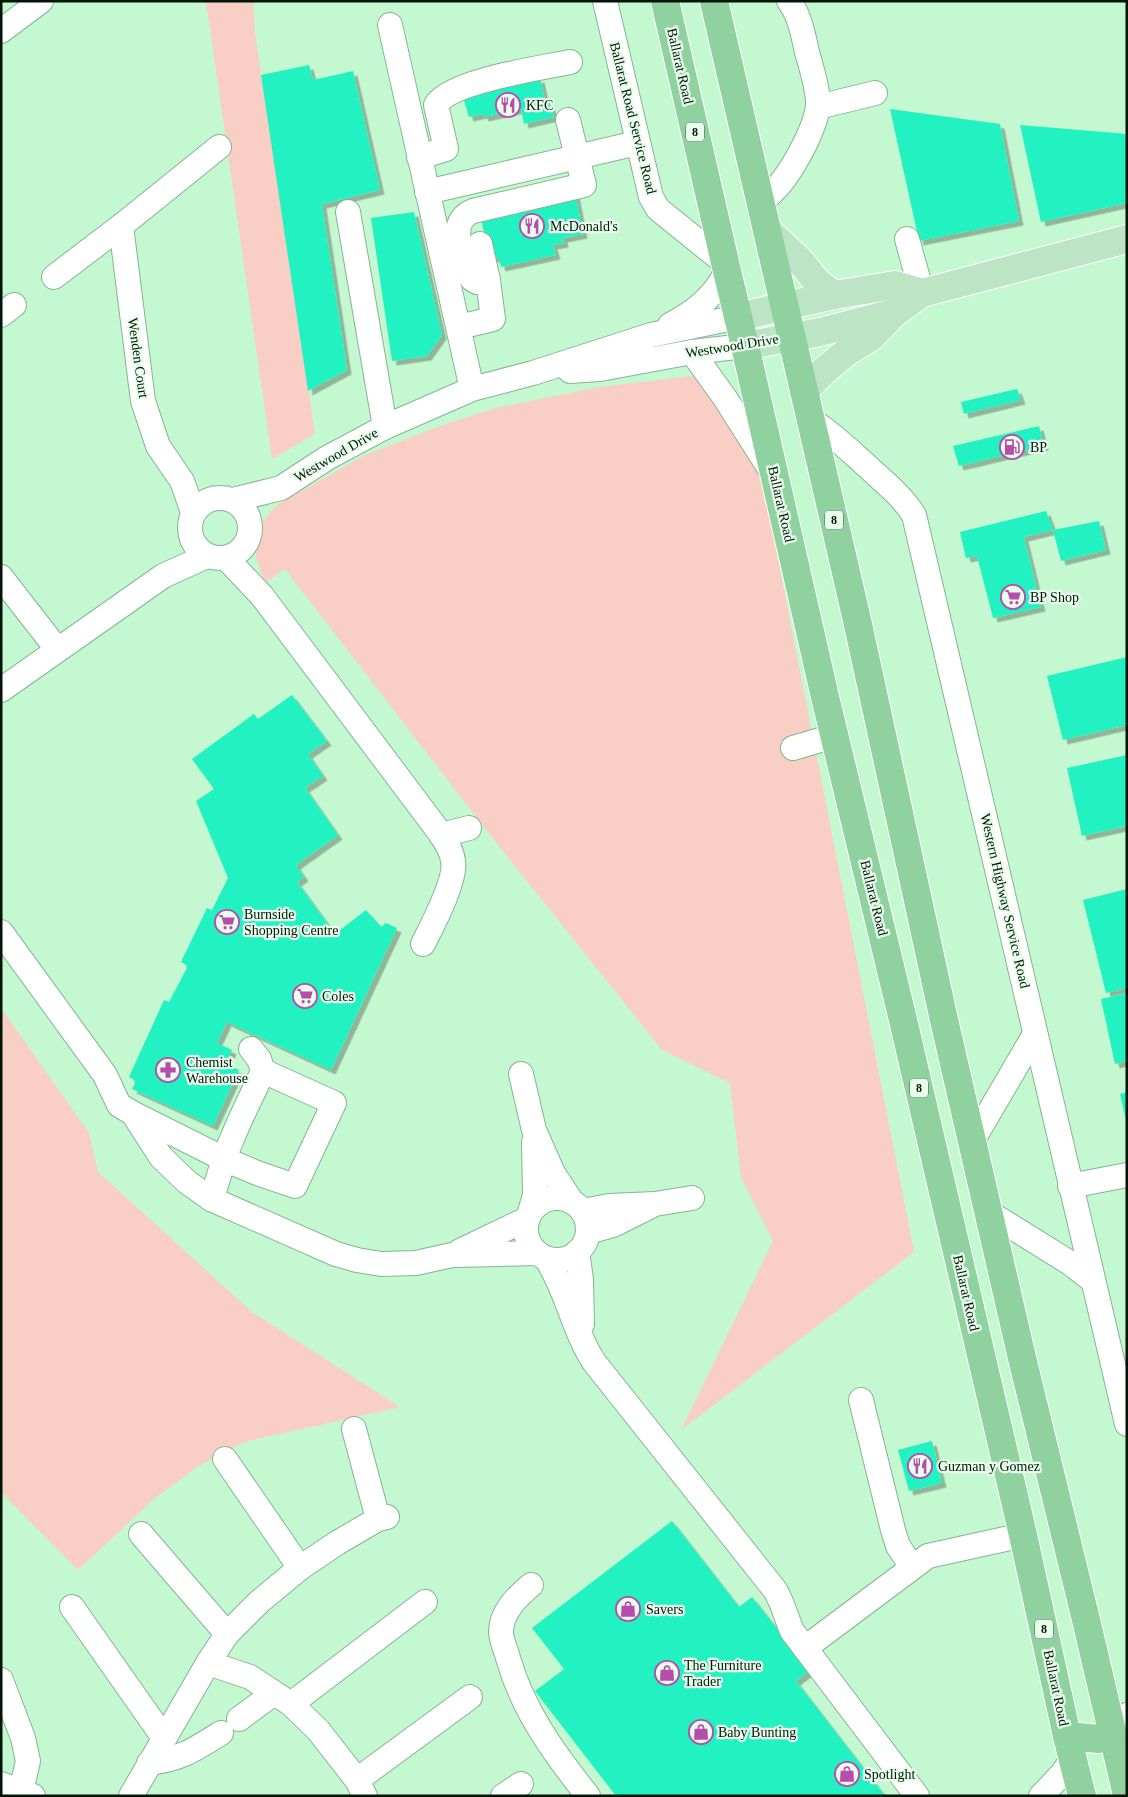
<svg xmlns="http://www.w3.org/2000/svg" width="1128" height="1797" viewBox="0 0 1128 1797" font-family="Georgia,serif">
<style>
.green{fill:#f8cec5}
.building{fill:#22f1c2;filter:url(#shadow)}
.lines{fill:none;stroke-linecap:round;stroke-linejoin:round}
.minor-casing{stroke:#84b690;stroke-width:26}
.major-casing{stroke:#fff;stroke-width:30}
.highway-casing{stroke:#fff;stroke-width:30}
.minor{stroke:#fff;stroke-width:24}
.major{stroke:#bce4c5;stroke-width:28}
.highway{stroke:#8fd29f;stroke-width:28}
.labels{text-anchor:middle;dominant-baseline:central;stroke-width:4.5;stroke-linejoin:round;paint-order:stroke}
.shield{fill:#e8fdec;stroke:#475a4c;stroke-width:1}
.shield-label{font-size:12px;font-weight:bold;fill:#021407}
.street-label{font-size:14px;fill:#021407;stroke:#e8fdec}
.poi-label{font-size:14px;fill:#021407;stroke:#e8fdec;text-anchor:start}
</style>
<defs>
<filter id="shadow"><feDropShadow dx="4.5" dy="4.5" stdDeviation="0" flood-color="#0004"/></filter>
</defs>
<rect width="100%" height="100%" fill="#c4f8d0"/>
<g class="green">
<path d="M 206,1 L 253,1 L 255,34 L 315,434 L 272,459 Z"/>
<path d="M 692,376 L 707,384 L 762,478 L 914,1252 L 681,1430 L 773,1241 L 741,1177 L 730,1083 L 662,1050 L 490,835 L 285,569 L 265,583 C 250,549 251,532 277,505 L 363,456 L 440,426 L 495,408 L 599,387 Z"/>
<path d="M 1,1008 L 89,1133 L 98,1172 L 252,1312 L 400,1407 L 244,1442 L 197,1467 L 155,1498 L 78,1570 L 1,1492 Z"/>
</g>
<g class="building">
<path d="M 309,65 L 313,80 L 353,71 L 380,190 L 322,204 L 347,370 L 308,391 L 261,75 Z"/>
<path d="M 540,78 L 545,101 L 549,100 L 554,117 L 524,124 L 521,109 L 484,117 L 483,114 L 469,117 L 461,90 Z"/>
<path d="M 890,109 L 1000,124 L 1019,221 L 919,241 Z"/>
<path d="M 1020,125 L 1127,134 L 1127,203 L 1041,222 Z"/>
<path d="M 575,192 L 583,234 L 563,238 L 564,243 L 553,245 L 556,255 L 501,267 L 498,257 L 490,259 L 479,210 Z"/>
<path d="M 414,212 L 442,335 L 427,356 L 392,361 L 371,218 Z"/>
<path d="M 1017,389 L 1021,400 L 964,414 L 961,402 Z"/>
<path d="M 1039,426 L 1044,446 L 959,466 L 953,446 Z"/>
<path d="M 1046,511 L 1053,530 L 1099,521 L 1106,550 L 1061,561 L 1053,530 L 1024,537 L 1041,607 L 993,618 L 977,556 L 966,558 L 960,532 Z"/>
<path d="M 1127,657 L 1127,725 L 1063,740 L 1047,676 Z"/>
<path d="M 292,695 L 327,741 L 308,754 L 323,776 L 305,788 L 338,835 L 296,865 L 304,877 L 297,882 L 335,934 L 366,910 L 381,927 L 386,923 L 397,928 L 331,1070 L 227,1022 L 217,1043 L 232,1050 L 225,1064 L 239,1070 L 213,1126 L 132,1089 L 136,1081 L 129,1077 L 164,1000 L 169,1002 L 188,966 L 181,962 L 207,908 L 212,910 L 228,878 L 196,801 L 214,789 L 192,759 L 254,714 L 258,719 Z"/>
<path d="M 1127,755 L 1127,826 L 1082,836 L 1067,768 Z"/>
<path d="M 1127,889 L 1127,988 L 1106,993 L 1083,900 Z"/>
<path d="M 1127,993 L 1127,1061 L 1115,1064 L 1101,999 Z"/>
<path d="M 1127,1092 L 1127,1120 L 1126,1120 L 1120,1094 Z"/>
<path d="M 932,1441 L 942,1483 L 909,1491 L 898,1450 Z"/>
<path d="M 672,1521 L 739,1607 L 752,1597 L 788,1643 L 809,1671 L 796,1681 L 885,1796 L 616,1796 L 535,1691 L 564,1669 L 532,1628 Z"/>
</g>
<g class="lines">
<defs>
<g id="minor">
<path d="M 605,1 L 651,197 L 658,209 L 725,263"/>
<path d="M 390,25 L 472,389"/>
<path d="M 1,31 L 41,1"/>
<path d="M 818,107 L 875,93"/>
<path d="M 419,157 L 446,149 L 436,105 C 450,81 541,68 570,62"/>
<path d="M 427,192 L 637,143"/>
<path d="M 761,203 C 767,197 774,191 780,184 C 794,167 819,123 818,101 C 817,84 811,67 807,52 C 803,34 800,16 789,1"/>
<path d="M 348,212 L 385,427"/>
<path d="M 121,226 L 143,401 L 158,446 L 182,481 L 193,512"/>
<path d="M 907,239 L 922,293"/>
<path d="M 54,277 L 121,226 L 219,147"/>
<path d="M 488,280 L 477,282 L 472,279 L 468,272 C 462,251 447,222 473,211 L 584,185 L 568,120"/>
<path d="M 1,315 L 14,305"/>
<path d="M 670,325 C 696,311 713,298 727,271"/>
<path d="M 459,327 L 493,319 L 488,280 L 480,244"/>
<path d="M 692,352 L 725,398 L 770,469"/>
<path d="M 570,371 L 600,369 L 692,352 L 745,346"/>
<path d="M 811,420 C 832,433 849,450 868,467 C 884,482 902,496 914,515 L 1127,1424"/>
<circle cx="220" cy="528" r="30"/>
<path d="M 233,500 L 281,488 L 327,458 L 385,427 L 472,389 L 533,373 L 651,335 L 738,317"/>
<path d="M 226,558 L 262,596 L 440,833 C 445,841 452,850 453,861 C 457,879 432,926 423,944"/>
<path d="M 1,577 L 57,649"/>
<path d="M 1,690 L 163,576 L 207,556"/>
<path d="M 793,748 L 834,736"/>
<path d="M 441,835 L 469,828"/>
<path d="M 1,932 L 105,1075 L 119,1105 L 134,1114 L 224,1159 L 257,1173 L 295,1186 L 334,1103 L 263,1071 C 253,1094 241,1116 232,1139 C 223,1158 219,1179 211,1199"/>
<path d="M 251,1049 L 259,1059 L 263,1071"/>
<path d="M 521,1074 L 534,1130 L 553,1173 L 572,1202"/>
<path d="M 134,1115 L 161,1157 L 187,1182 L 211,1199 L 336,1254 L 357,1260 L 381,1264 L 416,1263 L 452,1255 L 537,1253"/>
<path d="M 973,1140 L 1035,1034"/>
<path d="M 1070,1186 L 1127,1175"/>
<circle cx="557" cy="1229" r="31"/>
<path d="M 583,1211 L 609,1206 L 655,1204 L 692,1198"/>
<path d="M 530,1212 L 535,1195 L 534,1142"/>
<path d="M 988,1212 L 1070,1263 L 1092,1280"/>
<path d="M 588,1232 L 613,1225 L 649,1207"/>
<path d="M 460,1251 L 527,1219"/>
<path d="M 577,1252 L 581,1279 L 582,1324"/>
<path d="M 546,1258 C 567,1290 573,1330 594,1362 L 775,1590 C 783,1603 786,1617 792,1631 L 917,1796"/>
<path d="M 861,1400 L 893,1530 L 898,1546 L 912,1567"/>
<path d="M 354,1429 L 378,1519"/>
<path d="M 225,1459 L 300,1568"/>
<path d="M 141,1534 L 227,1634"/>
<path d="M 531,1585 C 517,1597 501,1612 501,1632 C 501,1640 506,1650 508,1658 C 523,1711 554,1753 588,1796"/>
<path d="M 72,1607 L 164,1738"/>
<path d="M 805,1648 L 928,1556 L 1023,1535"/>
<path d="M 208,1663 L 250,1677 L 291,1704 L 318,1730 L 357,1780 L 365,1796"/>
<path d="M 1,1680 L 23,1738 L 28,1761 L 20,1796"/>
<path d="M 291,1704 L 425,1602"/>
<path d="M 239,1719 L 274,1693"/>
<path d="M 1112,1734 L 1127,1715"/>
<path d="M 149,1763 C 181,1759 194,1750 221,1733"/>
<path d="M 357,1780 L 470,1697"/>
<path d="M 1,1784 L 33,1796"/>
<path d="M 131,1796 L 208,1663 L 227,1634 L 259,1602 L 300,1568 L 337,1543 L 378,1519 L 387,1517"/>
<path d="M 503,1796 L 521,1784"/>
<path d="M 1041,1796 L 1062,1774 L 1073,1758"/>
</g>
<g id="major">
<path d="M 767,230 L 801,262 L 817,282 L 834,295"/>
<path d="M 738,317 L 834,295 L 895,285 L 922,293"/>
<path d="M 745,346 L 820,332 L 894,313 L 922,293 L 1127,239"/>
<path d="M 804,391 L 825,370 L 848,351 L 871,337 L 893,314"/>
</g>
<g id="highway">
<path d="M 665,1 L 727,271 L 745,346 L 825,697 L 903,1020 L 1023,1535 L 1067,1736 L 1082,1796"/>
<path d="M 714,1 L 857,620 L 944,1020 L 1022,1358 L 1087,1624 L 1127,1795"/>
<path d="M 1067,1736 L 1099,1739 L 1112,1734"/>
</g>
</defs>
<use href="#minor" class="minor-casing"/>
<use href="#major" class="major-casing"/>
<use href="#highway" class="highway-casing"/>
<use href="#minor" class="minor"/>
<use href="#major" class="major"/>
<use href="#highway" class="highway"/>
</g>
<defs>
<symbol id="restaurant-ring" viewBox="-11 -11 22 22"><circle r="9.5" fill="#e8fdec" stroke="#b74cad" stroke-width="1.5"/><path d="M-5-6h1v4h1v-4h1v4h1v-4h1v5L-1.5 .5V6h-2V.5L-5-1ZM5-6V6H3V1.5H1.5Q1.5-4 5-6Z" fill="#b74cad"/></symbol>
<symbol id="fuel-ring" viewBox="-11 -11 22 22"><circle r="9.5" fill="#e8fdec" stroke="#b74cad" stroke-width="1.5"/><path d="M-5.5-6h7V0h2V4h1.3V-2.5L3-4.5l.8-.8L6-3V5H2.5V1h-1V6h-7ZM-4.2-4.7v3.2H.2V-4.7Z" fill="#b74cad"/></symbol>
<symbol id="supermarket-ring" viewBox="-11 -11 22 22"><circle r="9.5" fill="#e8fdec" stroke="#b74cad" stroke-width="1.5"/><path d="M-6-5.5h2.5l.6 2H6L4.5 2H-2.5L-4.4-4H-6ZM-1.5 3.2a1.3 1.3 0 1 0 .1 0ZM3 3.2a1.3 1.3 0 1 0 .1 0Z" fill="#b74cad"/></symbol>
<symbol id="pharmacy-ring" viewBox="-11 -11 22 22"><circle r="9.5" fill="#e8fdec" stroke="#b74cad" stroke-width="1.5"/><path d="M-2-6h4v4h4v4h-4v4h-4v-4h-4v-4h4Z" fill="#b74cad"/></symbol>
<symbol id="shop-ring" viewBox="-11 -11 22 22"><circle r="9.5" fill="#e8fdec" stroke="#b74cad" stroke-width="1.5"/><path d="M-5-2.5h2.3a2.7 3.5 0 0 1 5.4 0H5L5.5 6h-11ZM-1.5-2.5h3a1.5 2.3 0 0 0-3 0Z" fill="#b74cad"/></symbol>
</defs>
<g fill-rule="evenodd">
<use href="#restaurant-ring" x="494" y="91" width="28" height="28"/>
<use href="#restaurant-ring" x="518" y="212" width="28" height="28"/>
<use href="#fuel-ring" x="998" y="433" width="28" height="28"/>
<use href="#supermarket-ring" x="999" y="583" width="28" height="28"/>
<use href="#supermarket-ring" x="213" y="908" width="28" height="28"/>
<use href="#supermarket-ring" x="291" y="982" width="28" height="28"/>
<use href="#pharmacy-ring" x="154" y="1056" width="28" height="28"/>
<use href="#restaurant-ring" x="906" y="1452" width="28" height="28"/>
<use href="#shop-ring" x="614" y="1595" width="28" height="28"/>
<use href="#shop-ring" x="653" y="1659" width="28" height="28"/>
<use href="#shop-ring" x="687" y="1718" width="28" height="28"/>
<use href="#shop-ring" x="833" y="1760" width="28" height="28"/>
</g>
<g class="labels">
<g class="shield">
<rect x="686" y="122.5" width="18" height="19" rx="4"/>
<rect x="825" y="510.5" width="18" height="19" rx="4"/>
<rect x="910" y="1078.5" width="18" height="19" rx="4"/>
<rect x="1035" y="1619.5" width="18" height="19" rx="4"/>
</g>
<g class="shield-label">
<text x="695" y="132">8</text>
<text x="834" y="520">8</text>
<text x="919" y="1088">8</text>
<text x="1044" y="1629">8</text>
</g>
<g class="street-label">
<text transform="translate(680 66) rotate(77)">Ballarat Road</text>
<text transform="translate(633 118) rotate(76)">Ballarat Road Service Road</text>
<text transform="translate(732 346) rotate(-9)">Westwood Drive</text>
<text transform="translate(138 358) rotate(82)">Wenden Court</text>
<text transform="translate(336 455) rotate(-30)">Westwood Drive</text>
<text transform="translate(781 504) rotate(77)">Ballarat Road</text>
<text transform="translate(874 898) rotate(76)">Ballarat Road</text>
<text transform="translate(1005 901) rotate(77)">Western Highway Service Road</text>
<text transform="translate(966 1293) rotate(77)">Ballarat Road</text>
<text transform="translate(1056 1688) rotate(78)">Ballarat Road</text>
</g>
<g class="poi-label">
<text x="526" y="105">KFC</text>
<text x="550" y="226">McDonald's</text>
<text x="1030" y="447">BP</text>
<text x="1030" y="597">BP Shop</text>
<text x="244" y="914">Burnside<tspan x="244" dy="16">Shopping Centre</tspan></text>
<text x="322" y="996">Coles</text>
<text x="186" y="1062">Chemist<tspan x="186" dy="16">Warehouse</tspan></text>
<text x="938" y="1466">Guzman y Gomez</text>
<text x="646" y="1609">Savers</text>
<text x="684" y="1665">The Furniture<tspan x="684" dy="16">Trader</tspan></text>
<text x="718" y="1732">Baby Bunting</text>
<text x="864" y="1774">Spotlight</text>
</g>
</g>
<rect width="1128" height="1797" fill="none" stroke="#021407" stroke-width="5"/>
</svg>
